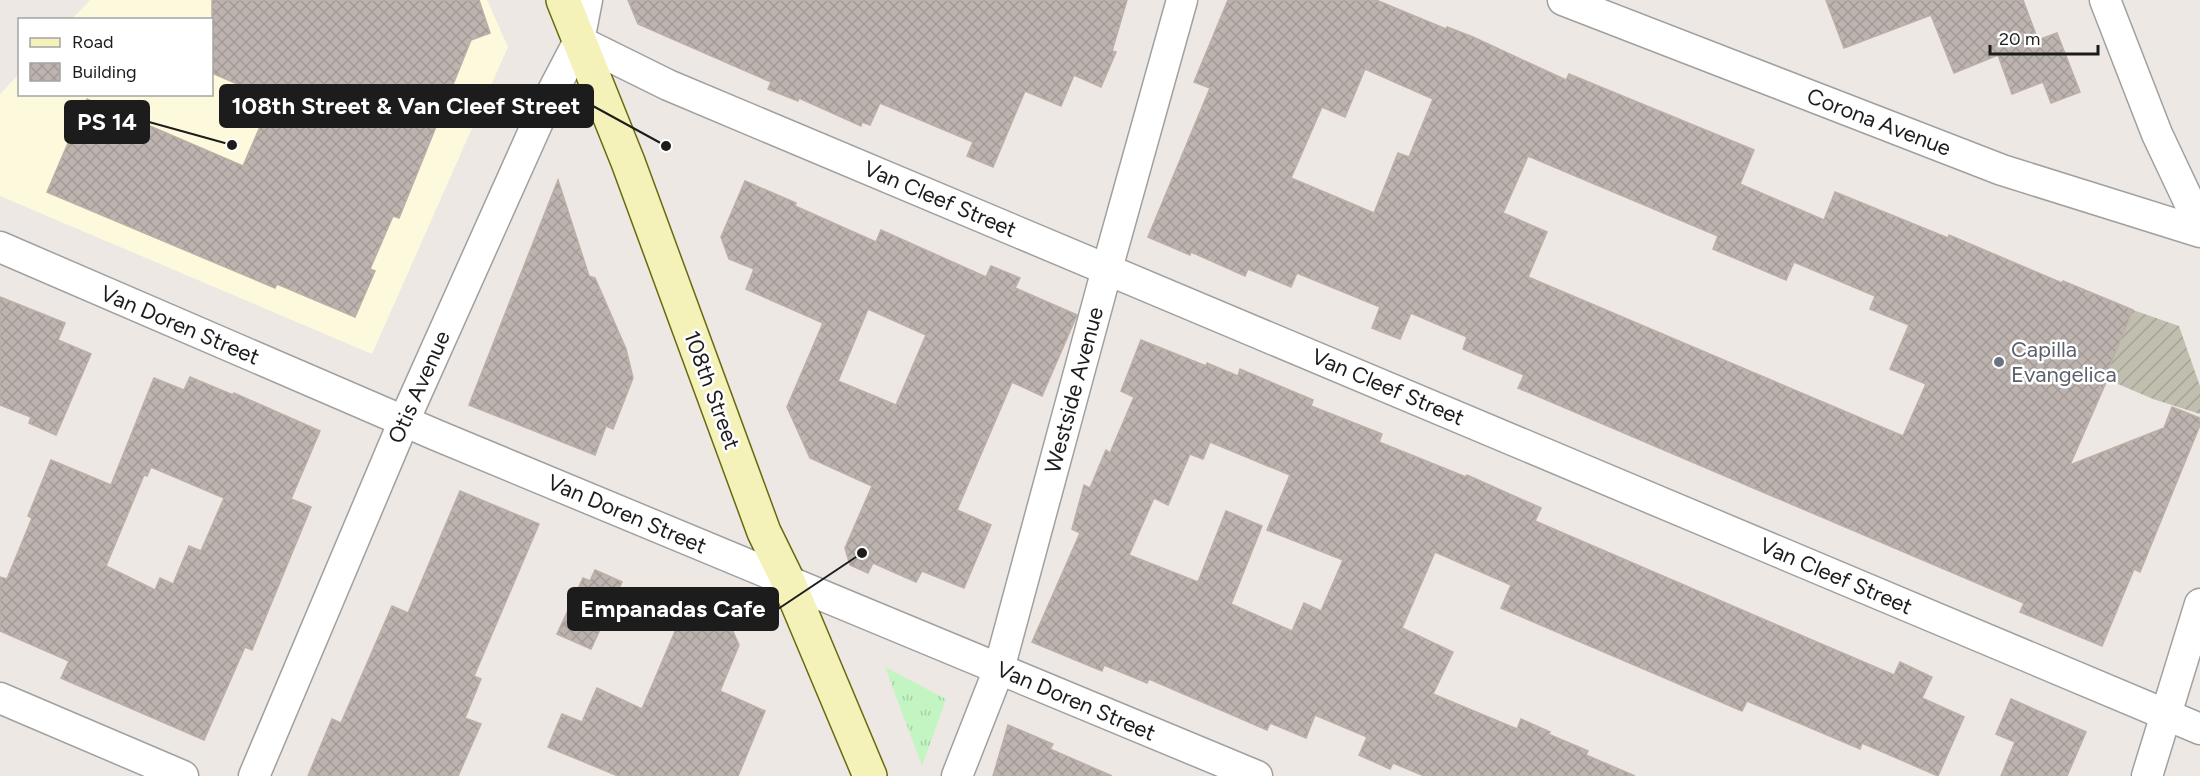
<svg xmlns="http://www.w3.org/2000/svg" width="2200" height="776" viewBox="0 0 2200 776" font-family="Figtree,sans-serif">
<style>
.education{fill:#fcf9dc}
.construction{fill:url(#construction-furrows)}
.park{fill:url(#park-tufts)}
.building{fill:url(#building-cross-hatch);stroke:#bdaea6;stroke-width:1.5;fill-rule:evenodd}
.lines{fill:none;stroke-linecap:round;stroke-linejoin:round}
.minor-casing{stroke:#a0a0a0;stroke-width:33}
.secondary-casing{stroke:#696a0d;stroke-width:36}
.minor{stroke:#fff;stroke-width:30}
.secondary{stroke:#f4f1b9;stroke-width:33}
.worship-dot{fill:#6b7280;stroke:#fff;stroke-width:2}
.labels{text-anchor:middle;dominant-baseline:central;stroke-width:5;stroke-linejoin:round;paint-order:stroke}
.street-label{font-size:22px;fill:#1c1c1c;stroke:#fff}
.worship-label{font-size:22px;fill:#5b616d;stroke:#fff;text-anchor:start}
.leader{fill:none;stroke:#1c1c1c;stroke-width:2}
.callout-dot{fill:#1c1c1c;stroke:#fff;stroke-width:2}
.callout{fill:#1c1c1c;stroke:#1c1c1c;stroke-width:2}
.callout-label{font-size:24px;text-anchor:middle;font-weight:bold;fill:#fff}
</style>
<defs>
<pattern id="construction-furrows" width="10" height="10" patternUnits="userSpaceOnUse" patternTransform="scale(1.5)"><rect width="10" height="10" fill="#c0bfaf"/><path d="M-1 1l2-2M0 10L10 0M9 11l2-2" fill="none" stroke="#a4a496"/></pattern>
<pattern id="park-tufts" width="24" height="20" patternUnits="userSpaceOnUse" patternTransform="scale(1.5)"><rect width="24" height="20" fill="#c3f5c2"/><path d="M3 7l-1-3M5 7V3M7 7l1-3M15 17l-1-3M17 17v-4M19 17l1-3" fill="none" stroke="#a7d1a6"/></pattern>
<pattern id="building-cross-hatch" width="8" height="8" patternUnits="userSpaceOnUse" patternTransform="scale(1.5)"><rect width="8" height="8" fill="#bdb4af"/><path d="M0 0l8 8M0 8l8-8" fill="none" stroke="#a29a96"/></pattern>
</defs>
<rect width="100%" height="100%" fill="#ede8e3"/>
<path class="education" d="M 90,0 L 487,0 L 508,47 L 372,354 L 0,196 L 0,94 L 19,74 L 20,94 L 212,94 L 212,20 L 72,19 Z"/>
<path class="construction" d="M 2133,310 L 2179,326 L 2200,386 L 2200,414 L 2153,399 L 2104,378 Z"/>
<path class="park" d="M 885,667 L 946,699 L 922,766 Z"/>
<g class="building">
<path d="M 212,0 L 479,0 L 490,33 L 471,40 L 399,218 L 393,216 L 370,269 L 375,271 L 355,317 L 277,284 L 275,288 L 47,192 L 87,99 L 243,166 L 272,99 L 212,73 Z"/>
<path d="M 628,0 L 1127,0 L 1112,51 L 1116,52 L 1101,87 L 1074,75 L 1061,106 L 1025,91 L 993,167 L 967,156 L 973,142 L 880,103 L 870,125 L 862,122 L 861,126 L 799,98 L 798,101 L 768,89 L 771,82 L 638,24 Z"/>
<path d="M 1228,0 L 1376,0 L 1446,29 L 1447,27 L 1473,37 L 1566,80 L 1569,74 L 1754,150 L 1740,184 L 1824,220 L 1835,192 L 1948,238 L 1949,235 L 2062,283 L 2063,281 L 2133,310 L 2104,379 L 2107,380 L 2070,465 L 2164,428 L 2172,407 L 2200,418 L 2200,425 L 2140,572 L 2134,569 L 2102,646 L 2020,612 L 2024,603 L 1518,388 L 1524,375 L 1463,349 L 1467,337 L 1411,313 L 1400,339 L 1372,328 L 1380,307 L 1297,273 L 1291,287 L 1248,269 L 1245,276 L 1191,252 L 1190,255 L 1148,237 L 1210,88 L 1194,82 ZM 1365,69 L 1433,99 L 1409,157 L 1398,153 L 1374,213 L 1291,178 L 1322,107 L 1345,117 ZM 1528,156 L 1718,236 L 1713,249 L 1786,280 L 1794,262 L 1875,296 L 1870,309 L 1909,325 L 1890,369 L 1926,384 L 1903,436 L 1528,277 L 1547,232 L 1503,213 Z"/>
<path d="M 1826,0 L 2023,0 L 2038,40 L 2057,33 L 2080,92 L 2051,103 L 2043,82 L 2012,94 L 1998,55 L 1954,73 L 1931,15 L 1844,48 Z"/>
<path d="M 558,180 L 589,276 L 595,278 L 626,349 L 633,378 L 613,429 L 606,426 L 595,455 L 469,405 Z"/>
<path d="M 745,181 L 796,203 L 795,206 L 876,242 L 881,230 L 986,277 L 991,266 L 1020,278 L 1015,288 L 1077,315 L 1042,396 L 1012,382 L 957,510 L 991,525 L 964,588 L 922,571 L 916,582 L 873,563 L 868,573 L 850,565 L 845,548 L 872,486 L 810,458 L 787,407 L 823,323 L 746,289 L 754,269 L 729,259 L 721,237 ZM 868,309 L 926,335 L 896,405 L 838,381 Z"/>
<path d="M 0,297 L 65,323 L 58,340 L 91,354 L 56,435 L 29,423 L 31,417 L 0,405 Z"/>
<path d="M 1141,340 L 1206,366 L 1207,363 L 1238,376 L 1240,369 L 1313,400 L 1311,406 L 1382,434 L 1379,442 L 1466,477 L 1467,475 L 1541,508 L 1535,521 L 1812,640 L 1894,675 L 1900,662 L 1932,677 L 1922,698 L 1964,717 L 1938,776 L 1862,743 L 1860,749 L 1747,701 L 1742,711 L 1501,608 L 1511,585 L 1435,552 L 1402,628 L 1453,652 L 1433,694 L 1517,729 L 1521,719 L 1550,732 L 1548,734 L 1588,751 L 1586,755 L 1635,776 L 1424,776 L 1393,763 L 1390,769 L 1359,755 L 1367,737 L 1315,715 L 1306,738 L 1270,723 L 1267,730 L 1149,679 L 1147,683 L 1104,665 L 1102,671 L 1032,642 L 1080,533 L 1072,529 L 1084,485 L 1090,488 L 1106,450 L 1110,453 L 1134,397 L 1121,391 ZM 1210,442 L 1290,475 L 1267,530 L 1343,560 L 1321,611 L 1304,603 L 1292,631 L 1231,604 L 1262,526 L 1226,511 L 1198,582 L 1129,555 L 1154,498 L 1168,505 L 1190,454 L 1203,459 Z"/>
<path d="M 190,377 L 233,395 L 234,393 L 320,431 L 291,499 L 311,507 L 252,650 L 245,647 L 204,740 L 61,678 L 69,661 L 0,631 L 0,577 L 7,579 L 32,518 L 28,516 L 51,460 L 111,485 L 154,378 L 184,390 ZM 151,467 L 224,498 L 201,551 L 189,546 L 173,584 L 160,578 L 155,590 L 106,566 L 144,475 L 147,476 Z"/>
<path d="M 460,491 L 539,524 L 474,676 L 481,679 L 465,718 L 481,724 L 458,776 L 308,776 L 332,719 L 341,723 L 392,606 L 408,613 Z"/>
<path d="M 595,570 L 622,582 L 591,649 L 557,634 L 583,578 L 590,581 Z"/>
<path d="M 685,608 L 731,627 L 739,645 L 720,691 L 765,711 L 738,776 L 618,776 L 548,747 L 562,714 L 582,722 L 597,688 L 642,709 Z"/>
<path d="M 2011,699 L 2086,732 L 2067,776 L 2001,776 L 2015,742 L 1996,734 Z"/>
<path d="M 1008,725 L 1053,744 L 1050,749 L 1112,776 L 993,776 Z"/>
</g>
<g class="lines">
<defs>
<g id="minor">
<path d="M 1563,0 L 2002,170 L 2200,232"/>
<path d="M 2105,0 L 2157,134 L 2200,225"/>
<path d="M 579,41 L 668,85 L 2200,729"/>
<path d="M 0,247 L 436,435 L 1257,776"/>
<path d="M 0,698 L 183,776"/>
<path d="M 254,776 L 404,421 L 545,106 L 579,41 L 587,0"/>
<path d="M 957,776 L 999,669 L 1107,269 L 1182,0"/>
<path d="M 2147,776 L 2200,604"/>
</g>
<path id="secondary" d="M 563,0 L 628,162 L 764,532 L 788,581 L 870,776"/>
</defs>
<use href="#minor" class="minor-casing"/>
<use href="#secondary" class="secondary-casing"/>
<use href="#minor" class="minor"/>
<use href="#secondary" class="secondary"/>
</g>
<circle class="worship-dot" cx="1999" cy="362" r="6"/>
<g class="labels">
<g class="street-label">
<text transform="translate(1879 122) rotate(21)">Corona Avenue</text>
<text transform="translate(940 199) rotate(23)">Van Cleef Street</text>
<text transform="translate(180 325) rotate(23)">Van Doren Street</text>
<text transform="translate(419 387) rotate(-66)">Otis Avenue</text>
<text transform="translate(1388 387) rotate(23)">Van Cleef Street</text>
<text transform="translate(712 390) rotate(70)">108th Street</text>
<text transform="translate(1074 390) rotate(-75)">Westside Avenue</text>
<text transform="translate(627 514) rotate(23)">Van Doren Street</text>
<text transform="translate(1836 576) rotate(23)">Van Cleef Street</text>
<text transform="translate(1076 701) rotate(23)">Van Doren Street</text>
</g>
<g class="worship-label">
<text x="2011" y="349">Capilla<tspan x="2011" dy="25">Evangelica</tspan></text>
</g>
</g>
<path class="leader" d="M666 146L593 106M232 145L149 122M862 553L778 609"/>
<g class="callout-dot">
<circle cx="666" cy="146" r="6"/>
<circle cx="232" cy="145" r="6"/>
<circle cx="862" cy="553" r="6"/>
</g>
<g class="callout">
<rect x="220" y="85" width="373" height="42" rx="6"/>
<rect x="65" y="101" width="84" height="42" rx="6"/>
<rect x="568" y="588" width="210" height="42" rx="6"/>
</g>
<g class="callout-label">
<text x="406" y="114">108th Street &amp; Van Cleef Street</text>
<text x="107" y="130">PS 14</text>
<text x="673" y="617">Empanadas Cafe</text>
</g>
<rect x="18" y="18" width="195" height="78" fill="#ffffff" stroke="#a4a4a4" stroke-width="1.5"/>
<rect x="30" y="38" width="30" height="9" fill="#f4f1b9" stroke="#a4a4a4" stroke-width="1.5"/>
<text x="72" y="48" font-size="18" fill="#1c1c1c">Road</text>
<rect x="30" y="63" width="30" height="18" fill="url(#building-cross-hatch)" stroke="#a4a4a4" stroke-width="1.5"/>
<text x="72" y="78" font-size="18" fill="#1c1c1c">Building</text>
<path d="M1990 45v9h108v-9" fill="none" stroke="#1c1c1c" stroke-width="3"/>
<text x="1999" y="45" font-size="18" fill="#1c1c1c" stroke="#ffffff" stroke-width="4.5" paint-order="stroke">20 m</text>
</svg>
